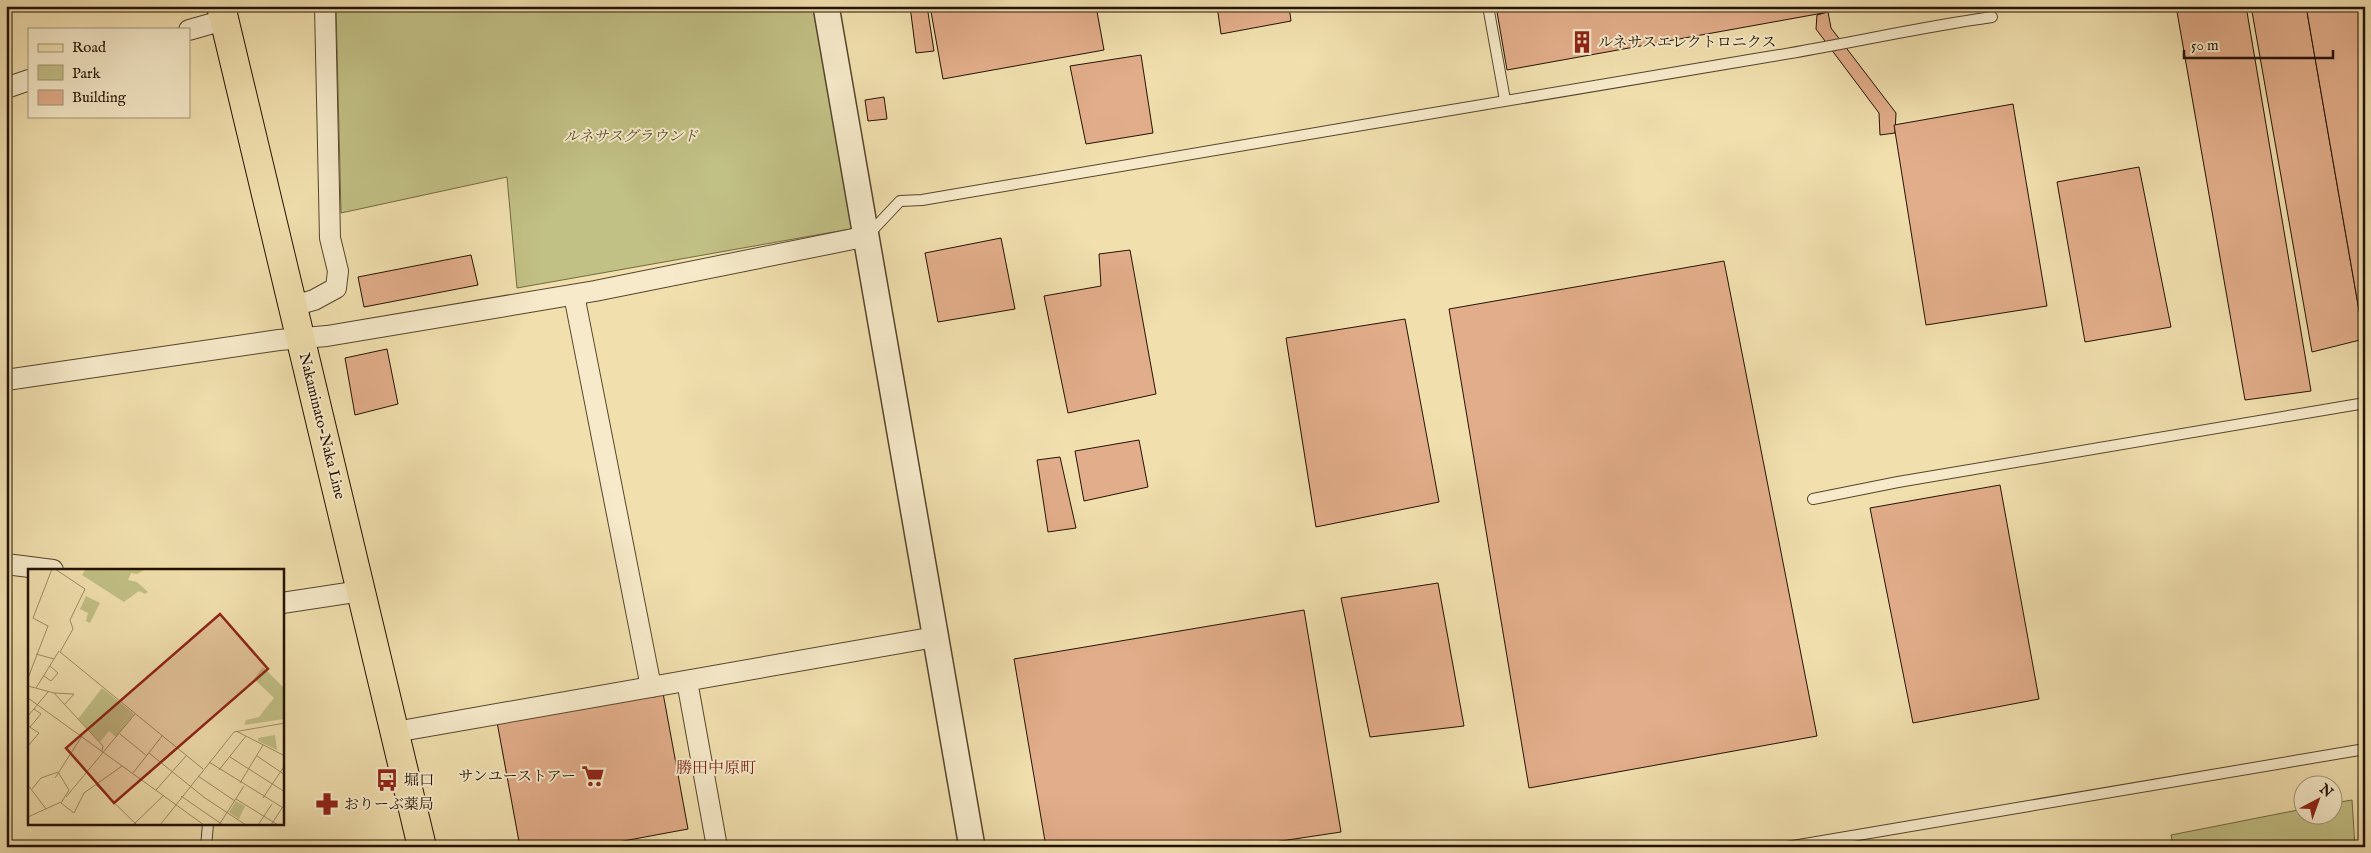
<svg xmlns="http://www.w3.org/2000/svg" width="2371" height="853" viewBox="0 0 2371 853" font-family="'IM FELL English','Noto Serif JP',serif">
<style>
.green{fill:#c1c085;stroke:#726942}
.building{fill:#e2ad8a;stroke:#231200}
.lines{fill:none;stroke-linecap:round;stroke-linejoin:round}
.service-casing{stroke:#56452c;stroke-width:12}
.minor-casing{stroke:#56452c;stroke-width:22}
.tertiary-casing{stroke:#56452c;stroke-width:28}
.primary-casing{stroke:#231200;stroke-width:30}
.service{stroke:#f6eaca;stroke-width:10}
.minor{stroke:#f6eaca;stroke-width:20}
.tertiary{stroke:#f6eaca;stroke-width:25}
.primary{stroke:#f1dfae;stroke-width:28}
.labels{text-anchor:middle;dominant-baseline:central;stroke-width:4;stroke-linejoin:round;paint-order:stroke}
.poi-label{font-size:15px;fill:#231200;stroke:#f6eaca;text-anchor:start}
.park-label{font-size:15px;font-style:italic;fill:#5a4f2f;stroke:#f6eaca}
.street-label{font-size:15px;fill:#231200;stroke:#f6eaca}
.neighbourhood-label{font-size:16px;fill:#7a1f14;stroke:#f6eaca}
.inset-road{fill:none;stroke:#9f8d68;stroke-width:1}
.view{fill:#8f2418;fill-opacity:0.15;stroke:#8f2418;stroke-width:2.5}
.inset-edge{fill:none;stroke:#231200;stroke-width:2.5}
</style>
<rect width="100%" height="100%" fill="#f1dfae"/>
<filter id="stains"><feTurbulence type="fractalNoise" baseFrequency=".004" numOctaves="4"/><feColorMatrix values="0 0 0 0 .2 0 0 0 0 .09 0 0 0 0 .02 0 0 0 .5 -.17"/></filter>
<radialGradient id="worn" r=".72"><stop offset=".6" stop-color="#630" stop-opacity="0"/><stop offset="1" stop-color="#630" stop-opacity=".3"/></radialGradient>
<g class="green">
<path d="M 336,6 L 816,6 L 856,228 L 517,288 L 507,177 L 341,213 Z"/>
<path d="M 2352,800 L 2355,847 L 2173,847 L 2171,835 L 2303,809 L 2304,816 L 2334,816 L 2334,803 Z"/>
</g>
<g class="building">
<path d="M 910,6 L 927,6 L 934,51 L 916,53 Z"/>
<path d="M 930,6 L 1096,6 L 1104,50 L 943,79 Z"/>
<path d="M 1217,6 L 1289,6 L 1291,21 L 1221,34 Z"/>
<path d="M 1496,6 L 1862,6 L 1507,70 Z"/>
<path d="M 2176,6 L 2246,6 L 2311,391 L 2245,400 Z"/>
<path d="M 2251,6 L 2306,6 L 2364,339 L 2312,352 Z"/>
<path d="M 2306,6 L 2365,6 L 2365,343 L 2364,339 Z"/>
<path d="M 1828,12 L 1831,28 L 1896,113 L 1895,133 L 1880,135 L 1879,113 L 1816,29 L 1817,15 Z"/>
<path d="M 1141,55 L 1153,133 L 1086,144 L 1070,66 Z"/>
<path d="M 884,97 L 887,119 L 868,121 L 865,100 Z"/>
<path d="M 2013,104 L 2047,306 L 1926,325 L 1894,125 Z"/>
<path d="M 2139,167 L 2171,327 L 2085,342 L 2057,182 Z"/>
<path d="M 1001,238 L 1015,309 L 938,322 L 925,253 Z"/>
<path d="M 1130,250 L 1156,394 L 1068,413 L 1044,296 L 1101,286 L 1099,254 Z"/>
<path d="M 471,255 L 478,285 L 364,307 L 358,277 Z"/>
<path d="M 1724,261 L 1817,736 L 1529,788 L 1449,309 Z"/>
<path d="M 1405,319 L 1439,502 L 1316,527 L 1286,338 Z"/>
<path d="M 387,349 L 398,404 L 355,415 L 345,358 Z"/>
<path d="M 1139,440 L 1148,487 L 1084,501 L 1075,451 Z"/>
<path d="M 1060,457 L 1076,528 L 1048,532 L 1037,460 Z"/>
<path d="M 2000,485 L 2039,699 L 1913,723 L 1870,508 Z"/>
<path d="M 1438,583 L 1464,726 L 1370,737 L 1341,598 Z"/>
<path d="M 1304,610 L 1341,832 L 1241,847 L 1046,847 L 1014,659 Z"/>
<path d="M 663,693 L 688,829 L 591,847 L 520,847 L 497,722 Z"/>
</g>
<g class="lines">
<defs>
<g id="service">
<path d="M 1488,6 L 1505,100"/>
<path d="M 868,235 L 900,201 L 922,200 C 1202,153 1481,104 1761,58 C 1838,46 1914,28 1992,17"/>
<path d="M 1813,499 L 1898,482 L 2365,403"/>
<path d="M 206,847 L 208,824"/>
<path d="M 1787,847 L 2365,749"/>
</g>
<g id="minor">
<path d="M 189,30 L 224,20"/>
<path d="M 6,88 L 29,80"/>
<path d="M 574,295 L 651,687"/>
<path d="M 293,306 L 314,300 L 336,288 L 338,271 L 330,238 L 325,6"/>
<path d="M 6,380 L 279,340 L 327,336 L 595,291 L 868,236"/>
<path d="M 6,564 L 53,570"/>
<path d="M 282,603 L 361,591"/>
<path d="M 687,681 L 717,847"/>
<path d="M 395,732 L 935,637"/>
</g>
<path id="tertiary" d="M 826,6 L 972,847"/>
<path id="primary" d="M 221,6 L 422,847"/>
</defs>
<use href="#service" class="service-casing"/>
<use href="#minor" class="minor-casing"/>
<use href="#tertiary" class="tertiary-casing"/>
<use href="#primary" class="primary-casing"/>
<use href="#service" class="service"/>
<use href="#minor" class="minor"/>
<use href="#tertiary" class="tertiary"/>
<use href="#primary" class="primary"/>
</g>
<defs>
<symbol id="building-bare" viewBox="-9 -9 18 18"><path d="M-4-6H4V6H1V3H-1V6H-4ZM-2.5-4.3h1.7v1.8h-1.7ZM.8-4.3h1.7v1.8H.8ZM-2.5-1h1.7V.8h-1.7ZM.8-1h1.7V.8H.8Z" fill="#8f2418" stroke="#f6eaca" stroke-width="2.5" paint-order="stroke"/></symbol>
<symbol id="supermarket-bare" viewBox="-9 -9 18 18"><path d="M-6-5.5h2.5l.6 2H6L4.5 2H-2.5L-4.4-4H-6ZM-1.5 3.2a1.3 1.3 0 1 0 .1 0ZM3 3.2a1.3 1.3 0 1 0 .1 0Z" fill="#8f2418" stroke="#f6eaca" stroke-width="2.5" paint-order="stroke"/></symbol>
<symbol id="bus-bare" viewBox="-9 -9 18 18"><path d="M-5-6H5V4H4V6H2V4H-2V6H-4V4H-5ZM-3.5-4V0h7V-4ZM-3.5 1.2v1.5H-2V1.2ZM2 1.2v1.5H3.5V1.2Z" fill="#8f2418" stroke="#f6eaca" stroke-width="2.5" paint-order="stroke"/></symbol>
<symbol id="pharmacy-bare" viewBox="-9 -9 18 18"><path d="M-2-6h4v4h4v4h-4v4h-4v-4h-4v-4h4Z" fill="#8f2418" stroke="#f6eaca" stroke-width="2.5" paint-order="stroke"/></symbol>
</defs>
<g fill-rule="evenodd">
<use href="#building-bare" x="1566" y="26" width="32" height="32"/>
<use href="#supermarket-bare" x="577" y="760" width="32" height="32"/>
<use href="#bus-bare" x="371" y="764" width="32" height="32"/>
<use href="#pharmacy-bare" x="311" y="788" width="32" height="32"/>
</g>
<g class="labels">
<g class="poi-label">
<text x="1598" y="42">ルネサスエレクトロニクス</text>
<text x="576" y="776" text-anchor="end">サンユーストアー</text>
<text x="404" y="780">堀口</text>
<text x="344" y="804">おりーぶ薬局</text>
</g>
<g class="park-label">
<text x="631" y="136">ルネサスグラウンド</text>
</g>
<g class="street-label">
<text transform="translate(322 426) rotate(76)">Nakaminato-Naka Line</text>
</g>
<g class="neighbourhood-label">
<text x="716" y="769">勝田中原町</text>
</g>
</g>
<g transform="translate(28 569)">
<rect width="256" height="256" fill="#f1dfae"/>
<path d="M 58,0 L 118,0 L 109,5 L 103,4 L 100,11 L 109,13 L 120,23 L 117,25 L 111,22 L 96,33 L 54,6 ZM 58,27 L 72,34 L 62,54 L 58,52 L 60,44 L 52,40 ZM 235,98 L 256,119 L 256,150 L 216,156 L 218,151 L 231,148 L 246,129 L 226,110 ZM 74,119 L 106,145 L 88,168 L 81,162 L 72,173 L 50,150 ZM 247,166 L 249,181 L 230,172 L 230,169 ZM 208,232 L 217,237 L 211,250 L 201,243 Z" fill="#c1c085"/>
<path class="inset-road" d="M 27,0 L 57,20 L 42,51 L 45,60 L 32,83 L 175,200M 8,85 L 26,90M 16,107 L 23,112 L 30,104 L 22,97M 0,109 L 20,57 L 5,49 L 24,0M 0,117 L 26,124 L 46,125 L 36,136M 8,119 L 31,82M 26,124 L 75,177 L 74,182M 0,129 L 176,256M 0,147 L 20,123M 0,157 L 11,164 L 0,177M 2,158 L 13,145 L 6,140M 208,162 L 257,187M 92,165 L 119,187M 121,184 L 177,229 L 218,256M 229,187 L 257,206M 202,188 L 257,223M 181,193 L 257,240M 191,201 L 218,167M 105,204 L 134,167M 170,207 L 207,232M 27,209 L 54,167M 212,214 L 235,176M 0,216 L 18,240M 68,216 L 109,256M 4,220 L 13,209 L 30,203 L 41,221 L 33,234 L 46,244 L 56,224 L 94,197M 128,221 L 158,187M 153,227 L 195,256M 38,228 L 107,145M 235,229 L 257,196M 208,230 L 250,256M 0,248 L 33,233M 105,256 L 136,226M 132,256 L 206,163 L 257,154M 191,256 L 216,217M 230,256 L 244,235M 243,256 L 254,239"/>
<path class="view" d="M 192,45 L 240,100 L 86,234 L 38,179 Z"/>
<rect width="256" height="256" class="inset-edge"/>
</g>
<rect width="2371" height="853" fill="none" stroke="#f1dfae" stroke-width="25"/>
<rect x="8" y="8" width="2356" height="838" fill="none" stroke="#231200" stroke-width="2.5"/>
<rect x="12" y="12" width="2346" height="828" fill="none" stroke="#231200"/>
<rect x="28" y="28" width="162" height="90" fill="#f6eaca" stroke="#a29479"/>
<rect x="38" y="44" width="25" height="8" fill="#f1dfae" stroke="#a29479"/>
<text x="72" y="52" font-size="15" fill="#231200">Road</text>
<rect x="38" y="65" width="25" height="15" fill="#c1c085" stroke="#a29479"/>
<text x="72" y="78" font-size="15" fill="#231200">Park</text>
<rect x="38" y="90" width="25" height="15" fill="#e2ad8a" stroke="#a29479"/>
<text x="72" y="102" font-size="15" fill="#231200">Building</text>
<g transform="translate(2318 800) rotate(41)"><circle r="24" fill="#f6eaca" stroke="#a29479"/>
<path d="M0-4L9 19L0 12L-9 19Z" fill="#8f2418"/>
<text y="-8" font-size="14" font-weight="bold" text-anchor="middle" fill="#231200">N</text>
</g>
<path d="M2184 50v8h149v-8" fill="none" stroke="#231200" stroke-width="2.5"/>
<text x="2191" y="50" font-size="15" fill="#231200" stroke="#f6eaca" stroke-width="4" paint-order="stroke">50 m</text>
<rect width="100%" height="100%" filter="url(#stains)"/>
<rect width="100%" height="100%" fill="url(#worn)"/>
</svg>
